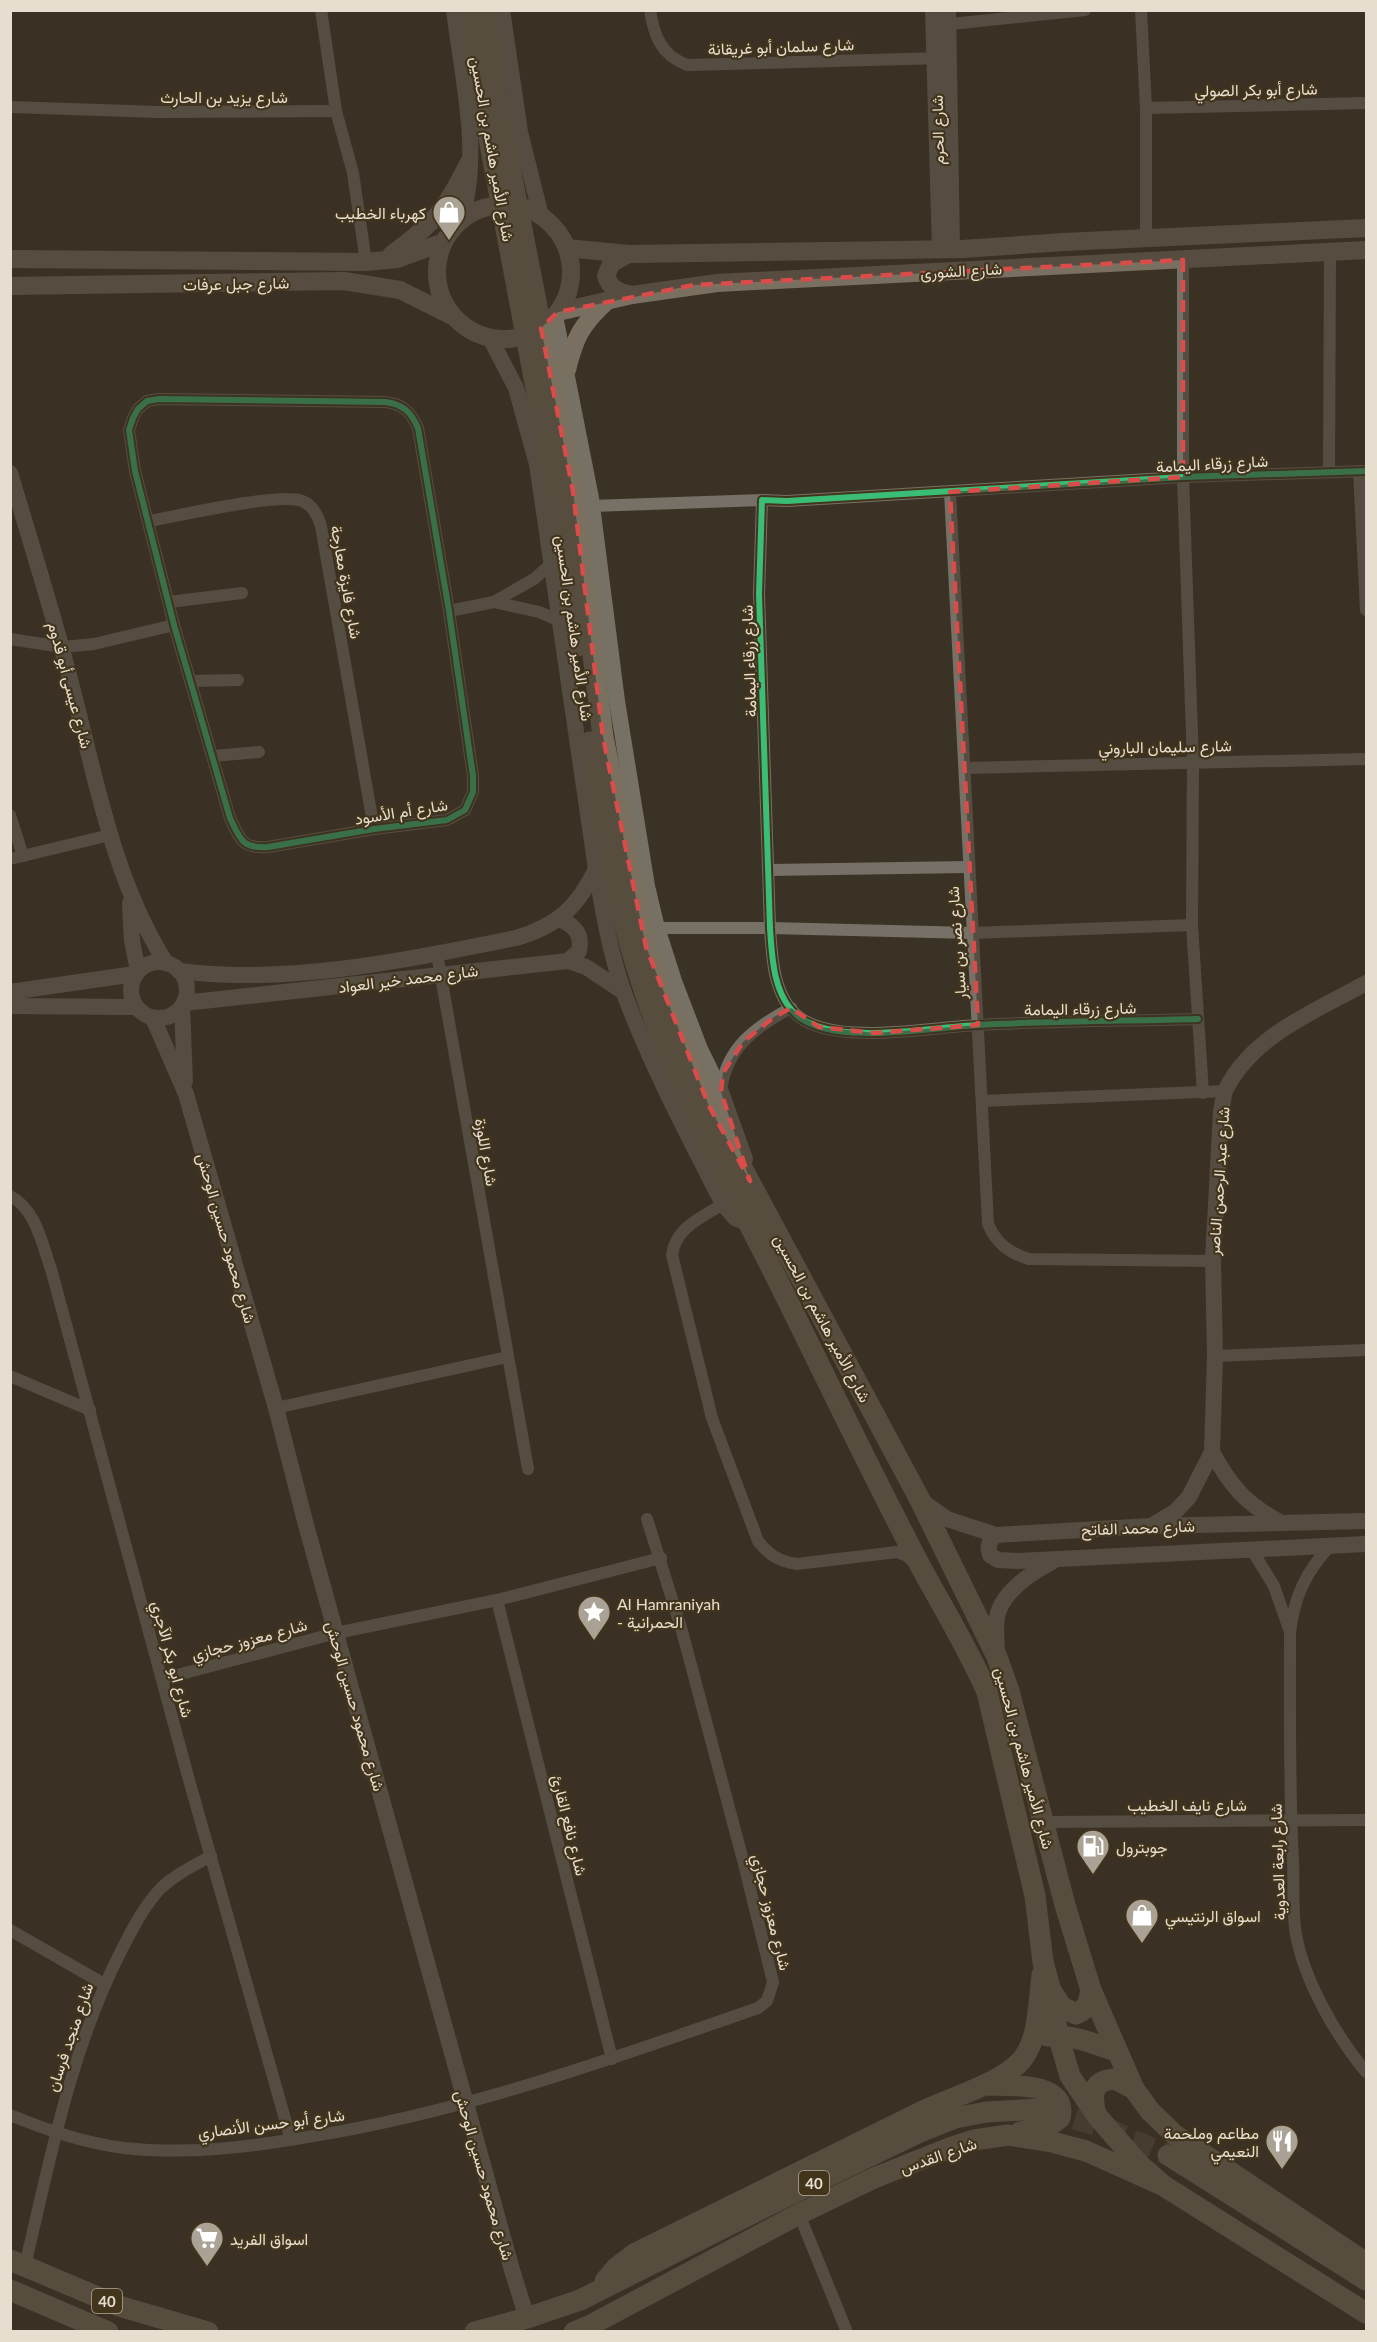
<svg xmlns="http://www.w3.org/2000/svg" width="1377" height="2342" viewBox="0 0 1377 2342" font-family="Lato,Vazirmatn,sans-serif">
<style>
.lines{fill:none;stroke-linecap:round;stroke-linejoin:round}
.highway-tunnel{stroke:#544c3e;stroke-width:21;stroke-dasharray:21 10;stroke-linecap:butt}
.street{stroke:#767066;stroke-width:12}
.secondary{stroke:#777064;stroke-width:16}
.primary{stroke:#797062;stroke-width:18}
.highway{stroke:#7a7060;stroke-width:21}
.cycleway-casing{stroke:#43351c;stroke-width:10}
.cycleway{stroke:#3abd76;stroke-width:6}
.marked{fill:none;stroke:#d94c49;stroke-width:4.5;stroke-dasharray:12 8;stroke-linejoin:round}
.labels{text-anchor:middle;dominant-baseline:central;stroke-width:4.5;stroke-linejoin:round;paint-order:stroke}
.shield{fill:#43351c;stroke:#b5ab99;stroke-width:1.5}
.shield-label{font-size:15px;font-weight:bold;fill:#e6decf}
.street-label{font-size:16px;fill:#e6decf;stroke:#43351c}
.poi-label{font-size:16px;fill:#e6decf;stroke:#43351c;text-anchor:start}
</style>
<rect width="100%" height="100%" fill="#3a3225"/>
<g class="lines">
<path class="highway-tunnel" d="M 1045,2110 L 1108,2129 L 1168,2155"/>
<g class="street">
<path d="M 321,10 L 336,111 L 353,173 L 366,262"/>
<path d="M 650,10 C 654,36 661,55 687,65 L 942,58"/>
<path d="M 1141,10 L 1146,108 L 1146,239"/>
<path d="M 941,25 L 1085,10"/>
<path d="M 10,107 L 158,112 L 336,111"/>
<path d="M 1146,108 L 1366,103"/>
<path d="M 1183,260 L 1183,477 L 1193,762 L 1192,925 L 1203,1093"/>
<path d="M 159,399 L 385,402 C 403,404 411,412 418,428 L 449,611 L 473,776 L 473,792 L 465,810 L 447,820 L 374,829 L 268,847 C 242,849 240,839 230,818 L 174,625 L 135,471 L 129,430 L 133,418 L 138,409 L 147,401 Z"/>
<path d="M 1329,471 L 1330,251"/>
<path d="M 1359,471 L 1366,610"/>
<path d="M 950,492 L 988,1224 C 996,1243 1009,1253 1029,1259 L 1213,1261"/>
<path d="M 592,506 L 762,500"/>
<path d="M 149,521 C 178,516 280,492 302,501 C 313,505 318,516 321,526 L 374,829"/>
<path d="M 169,602 L 242,593"/>
<path d="M 494,602 L 539,612 L 560,621"/>
<path d="M 449,611 L 494,602 L 534,579 L 551,564"/>
<path d="M 10,639 L 62,647 L 94,644 L 174,625"/>
<path d="M 191,681 L 238,680"/>
<path d="M 213,756 L 259,752"/>
<path d="M 965,768 L 1366,759"/>
<path d="M 10,815 L 23,856"/>
<path d="M 10,859 L 110,835"/>
<path d="M 769,870 L 968,867"/>
<path d="M 657,928 L 770,928 L 972,933 L 1192,925"/>
<path d="M 437,954 L 528,1469"/>
<path d="M 1198,1019 C 1125,1021 1051,1021 978,1025 C 931,1027 838,1046 799,1017 C 773,997 772,957 770,928 L 759,594 L 762,500 L 787,501 L 1183,477 L 1366,471"/>
<path d="M 721,1091 C 726,1048 755,1027 791,1008"/>
<path d="M 982,1101 L 1225,1091"/>
<path d="M 10,1196 C 36,1209 42,1244 51,1269 L 189,1780 L 291,2140"/>
<path d="M 723,1204 C 701,1218 676,1227 672,1255 L 712,1418 L 758,1541 C 769,1555 778,1561 797,1564 L 897,1552 L 907,1556 L 915,1563"/>
<path d="M 1215,1356 L 1366,1350"/>
<path d="M 10,1376 L 90,1410"/>
<path d="M 276,1408 L 507,1357"/>
<path d="M 1331,1545 C 1306,1571 1294,1597 1290,1633 C 1290,1709 1289,1786 1293,1862 C 1294,1885 1292,1912 1296,1935 C 1305,1982 1336,2036 1366,2072"/>
<path d="M 1252,1550 L 1274,1586 L 1289,1629"/>
<path d="M 497,1600 L 612,2059"/>
<path d="M 162,1679 L 336,1633 L 497,1600 L 661,1558"/>
<path d="M 1044,1822 L 1366,1820"/>
<path d="M 10,1930 L 104,1984"/>
<path d="M 10,2115 C 47,2130 84,2143 124,2148 C 187,2155 251,2147 313,2136 C 466,2111 612,2059 758,2008 L 767,2001 L 773,1982 L 744,1864 L 682,1631 L 647,1519"/>
<path d="M 799,2214 L 847,2332"/>
<path d="M 25,2266 C 50,2159 71,2048 122,1949 C 133,1928 144,1906 161,1888 C 176,1874 193,1866 211,1856"/>
</g>
<g class="secondary">
<path d="M 454,10 C 462,78 482,153 461,220"/>
<path d="M 502,10 L 520,132 L 541,216"/>
<path d="M 933,10 L 940,249"/>
<path d="M 948,10 L 952,248"/>
<path d="M 555,316 L 591,498 L 617,701 L 647,886 L 657,928 L 674,981 L 700,1049 L 721,1092 L 745,1159"/>
<path d="M 490,338 L 516,388 L 537,464 L 596,869 C 603,911 610,953 624,993 C 651,1066 688,1135 723,1204 L 735,1218 L 749,1224"/>
<path d="M 10,473 C 31,543 53,613 71,683 C 96,779 113,879 166,963"/>
<path d="M 130,903 L 132,941 L 138,971"/>
<path d="M 559,919 C 574,925 583,934 579,951 L 568,961"/>
<circle cx="159" cy="990" r="28"/>
<path d="M 179,971 C 291,985 406,960 516,938 C 557,926 577,908 596,869"/>
<path d="M 10,992 L 135,974"/>
<path d="M 184,1003 L 568,961 L 586,967 L 624,992"/>
<path d="M 10,1006 L 135,1007"/>
<path d="M 182,1007 L 185,1081"/>
<path d="M 153,1018 L 186,1094 L 276,1408 L 306,1525 L 512,2270 L 527,2318"/>
<path d="M 1212,1452 C 1230,1485 1245,1503 1278,1521"/>
<path d="M 919,1499 L 947,1519 L 996,1535 L 1151,1526 L 1366,1521"/>
<path d="M 1151,1526 L 1176,1511 L 1189,1497 L 1212,1452 L 1215,1356 L 1213,1261 L 1221,1111 C 1223,1104 1223,1095 1226,1089 C 1253,1035 1316,1011 1366,983"/>
<path d="M 996,1535 C 989,1541 987,1546 990,1555 L 998,1560 L 1018,1561 L 1366,1544"/>
<path d="M 997,1655 C 997,1643 995,1629 997,1617 C 1002,1591 1031,1573 1052,1562"/>
</g>
<g class="primary">
<circle cx="504" cy="272" r="67"/>
<path d="M 567,248 L 628,254 L 962,249 L 1064,242 L 1366,228"/>
<path d="M 628,254 L 611,264 L 606,276 C 610,289 620,293 632,295"/>
<path d="M 391,255 C 433,224 446,210 469,162"/>
<path d="M 10,259 L 366,262 L 397,259 L 444,242"/>
<path d="M 10,286 L 344,281 L 400,290 L 454,317"/>
<path d="M 558,312 L 632,295 L 717,283 L 1366,250"/>
<path d="M 567,370 C 575,337 581,325 607,301"/>
</g>
<g class="highway">
<path d="M 470,10 L 481,96 L 556,495 L 577,646"/>
<path d="M 487,10 L 496,96 L 573,491 L 603,737 L 646,947 L 660,990 L 709,1106 L 919,1498 L 997,1657 L 1009,1691 L 1065,1905 L 1091,1990 L 1134,2089 L 1150,2111 L 1175,2135 L 1366,2263"/>
<path d="M 590,742 C 601,822 616,904 641,981 C 673,1080 723,1173 770,1265 C 818,1361 864,1458 914,1554 C 938,1600 966,1644 987,1692 L 1035,1896 L 1043,1962 L 1051,1991 L 1058,2035 L 1070,2076 L 1097,2116 L 1138,2163 L 1164,2186"/>
<path d="M 1052,1992 L 1062,2007 L 1076,2014 C 1087,2010 1089,2001 1091,1990"/>
<path d="M 1047,2036 C 1071,2034 1094,2044 1116,2051"/>
<path d="M 984,2085 C 1006,2086 1069,2080 1060,2118 L 1049,2126 L 1020,2132"/>
<path d="M 1096,2114 C 1091,2095 1092,2080 1115,2079 L 1134,2089"/>
<path d="M 1168,2155 L 1366,2280"/>
<path d="M 10,2260 L 119,2306 L 208,2332"/>
<path d="M 605,2281 L 616,2268 L 634,2254 C 730,2206 827,2159 923,2111 C 952,2097 997,2085 1020,2062 C 1040,2040 1038,2003 1042,1975"/>
<path d="M 10,2290 L 108,2332"/>
<path d="M 475,2332 L 527,2318 L 580,2300 L 803,2188 L 920,2132 L 955,2118 L 986,2112 L 1041,2109"/>
<path d="M 574,2332 L 589,2326 L 799,2214 L 874,2178 L 952,2147 L 974,2140 L 1008,2135 L 1052,2142 L 1086,2151 L 1164,2186 L 1366,2313"/>
</g>
<defs>
<g id="cycleway">
<path d="M 159,399 L 385,402 C 403,404 411,412 418,428 L 449,611 L 473,776 L 473,792 L 465,810 L 447,820 L 374,829 L 268,847 C 242,849 240,839 230,818 L 174,625 L 135,471 L 129,430 L 133,418 L 138,409 L 147,401 Z"/>
<path d="M 1198,1019 C 1125,1021 1051,1021 978,1025 C 931,1027 838,1046 799,1017 C 773,997 772,957 770,928 L 759,594 L 762,500 L 787,501 L 1183,477 L 1366,471"/>
</g>
</defs>
<use href="#cycleway" class="cycleway-casing"/>
<use href="#cycleway" class="cycleway"/>
</g>
<path d="M0 0H1377V2342H0ZM 1183,260 L 1183,477 L 950,492 L 978,1025 L 875,1033 L 819,1027 L 791,1008 L 774,1017 L 743,1042 L 723,1073 L 721,1092 L 750,1181 L 709,1106 L 646,947 L 603,737 L 573,491 L 541,328 L 558,312 L 694,285 Z" fill="#3a3225" fill-opacity=".55" fill-rule="evenodd"/>
<path class="marked" d="M 1183,260 L 1183,477 L 950,492 L 978,1025 L 875,1033 L 819,1027 L 791,1008 L 774,1017 L 743,1042 L 723,1073 L 721,1092 L 750,1181 L 709,1106 L 646,947 L 603,737 L 573,491 L 541,328 L 558,312 L 694,285 Z"/>
<defs>
<symbol id="shop-pin" viewBox="-11 -11 22 30"><path d="M0 17L-7.5 6A9.5 9.5 0 1 1 7.5 6Z" fill="#aaa294" stroke="#43351c"/><path d="M-5-2.5h2.3a2.7 3.5 0 0 1 5.4 0H5L5.5 6h-11ZM-1.5-2.5h3a1.5 2.3 0 0 0-3 0Z" fill="#fff"/></symbol>
<symbol id="sight-pin" viewBox="-11 -11 22 30"><path d="M0 17L-7.5 6A9.5 9.5 0 1 1 7.5 6Z" fill="#aaa294" stroke="#43351c"/><path d="M0-6L1.8-2.2L6-1.7L2.9 1.2L3.7 5.4L0 3.3L-3.7 5.4L-2.9 1.2L-6-1.7L-1.8-2.2Z" fill="#fff"/></symbol>
<symbol id="fuel-pin" viewBox="-11 -11 22 30"><path d="M0 17L-7.5 6A9.5 9.5 0 1 1 7.5 6Z" fill="#aaa294" stroke="#43351c"/><path d="M-5.5-6h7V0h2V4h1.3V-2.5L3-4.5l.8-.8L6-3V5H2.5V1h-1V6h-7ZM-4.2-4.7v3.2H.2V-4.7Z" fill="#fff"/></symbol>
<symbol id="restaurant-pin" viewBox="-11 -11 22 30"><path d="M0 17L-7.5 6A9.5 9.5 0 1 1 7.5 6Z" fill="#aaa294" stroke="#43351c"/><path d="M-5-6h1v4h1v-4h1v4h1v-4h1v5L-1.5 .5V6h-2V.5L-5-1ZM5-6V6H3V1.5H1.5Q1.5-4 5-6Z" fill="#fff"/></symbol>
<symbol id="supermarket-pin" viewBox="-11 -11 22 30"><path d="M0 17L-7.5 6A9.5 9.5 0 1 1 7.5 6Z" fill="#aaa294" stroke="#43351c"/><path d="M-6-5.5h2.5l.6 2H6L4.5 2H-2.5L-4.4-4H-6ZM-1.5 3.2a1.3 1.3 0 1 0 .1 0ZM3 3.2a1.3 1.3 0 1 0 .1 0Z" fill="#fff"/></symbol>
</defs>
<g fill-rule="evenodd">
<use href="#shop-pin" x="430" y="193" width="38" height="52"/>
<use href="#sight-pin" x="575" y="1593" width="38" height="52"/>
<use href="#fuel-pin" x="1074" y="1827" width="38" height="52"/>
<use href="#shop-pin" x="1123" y="1896" width="38" height="52"/>
<use href="#restaurant-pin" x="1263" y="2122" width="38" height="52"/>
<use href="#supermarket-pin" x="188" y="2219" width="38" height="52"/>
</g>
<g class="labels">
<g class="shield">
<rect x="799" y="2171" width="30" height="24" rx="4.5"/>
<rect x="92" y="2289" width="30" height="24" rx="4.5"/>
</g>
<g class="shield-label">
<text x="814" y="2183">40</text>
<text x="107" y="2301">40</text>
</g>
<g class="street-label">
<text transform="translate(781 46) rotate(-2)">شارع سلمان أبو غريقانة</text>
<text transform="translate(1256 89) rotate(-1)">شارع أبو بكر الصولي</text>
<text x="224" y="96">شارع يزيد بن الحارث</text>
<text transform="translate(937 130) rotate(-91)">شارع الحرم</text>
<text transform="translate(493 149) rotate(80)">شارع الأمير هاشم بن الحسين</text>
<text transform="translate(961 270) rotate(-3)">شارع الشورى</text>
<text transform="translate(236 283) rotate(-1)">شارع جبل عرفات</text>
<text transform="translate(1212 463) rotate(-3)">شارع زرقاء اليمامة</text>
<text transform="translate(347 582) rotate(80)">شارع فايزة معارجة</text>
<text transform="translate(575 628) rotate(82)">شارع الأمير هاشم بن الحسين</text>
<text transform="translate(748 661) rotate(-92)">شارع زرقاء اليمامة</text>
<text transform="translate(71 685) rotate(75)">شارع عيسى أبو قدوم</text>
<text transform="translate(1165 746) rotate(-1)">شارع سليمان الباروني</text>
<text transform="translate(401 811) rotate(-9)">شارع أم الأسود</text>
<text transform="translate(956 943) rotate(-94)">شارع نصر بن سيار</text>
<text transform="translate(408 978) rotate(-7)">شارع محمد خير العواد</text>
<text transform="translate(1080 1008) rotate(-1)">شارع زرقاء اليمامة</text>
<text transform="translate(487 1152) rotate(80)">شارع اللوزة</text>
<text transform="translate(1218 1181) rotate(-86)">شارع عبد الرحمن الناصر</text>
<text transform="translate(227 1238) rotate(74)">شارع محمود حسين الوحش</text>
<text transform="translate(823 1318) rotate(62)">شارع الأمير هاشم بن الحسين</text>
<text transform="translate(1138 1527) rotate(-2)">شارع محمد الفاتح</text>
<text transform="translate(249 1639) rotate(-15)">شارع معزوز حجازي</text>
<text transform="translate(173 1659) rotate(75)">شارع ابو بكر الآجري</text>
<text transform="translate(356 1706) rotate(74)">شارع محمود حسين الوحش</text>
<text transform="translate(1025 1758) rotate(75)">شارع الأمير هاشم بن الحسين</text>
<text x="1187" y="1804">شارع نايف الخطيب</text>
<text transform="translate(570 1825) rotate(76)">شارع نافع القارئ</text>
<text transform="translate(1277 1862) rotate(-92)">شارع رابعة العدوية</text>
<text transform="translate(772 1912) rotate(76)">شارع معزوز حجازي</text>
<text transform="translate(69 2037) rotate(-71)">شارع منجد فرسان</text>
<text transform="translate(271 2123) rotate(-7)">شارع أبو حسن الأنصاري</text>
<text transform="translate(938 2155) rotate(-19)">شارع القدس</text>
<text transform="translate(485 2175) rotate(74)">شارع محمود حسين الوحش</text>
</g>
<g class="poi-label">
<text x="426" y="212" text-anchor="end">كهرباء الخطيب</text>
<text x="617" y="1603">Al Hamraniyah<tspan x="617" dy="18">- الحمرانية</tspan></text>
<text x="1116" y="1846">جوبترول</text>
<text x="1165" y="1915">اسواق الرنتيسي</text>
<text x="1259" y="2132" text-anchor="end">مطاعم وملحمة<tspan x="1259" dy="18">النعيمي</tspan></text>
<text x="230" y="2238">اسواق الفريد</text>
</g>
</g>
<rect width="1377" height="2342" fill="none" stroke="#e6decf" stroke-width="24"/>
</svg>
